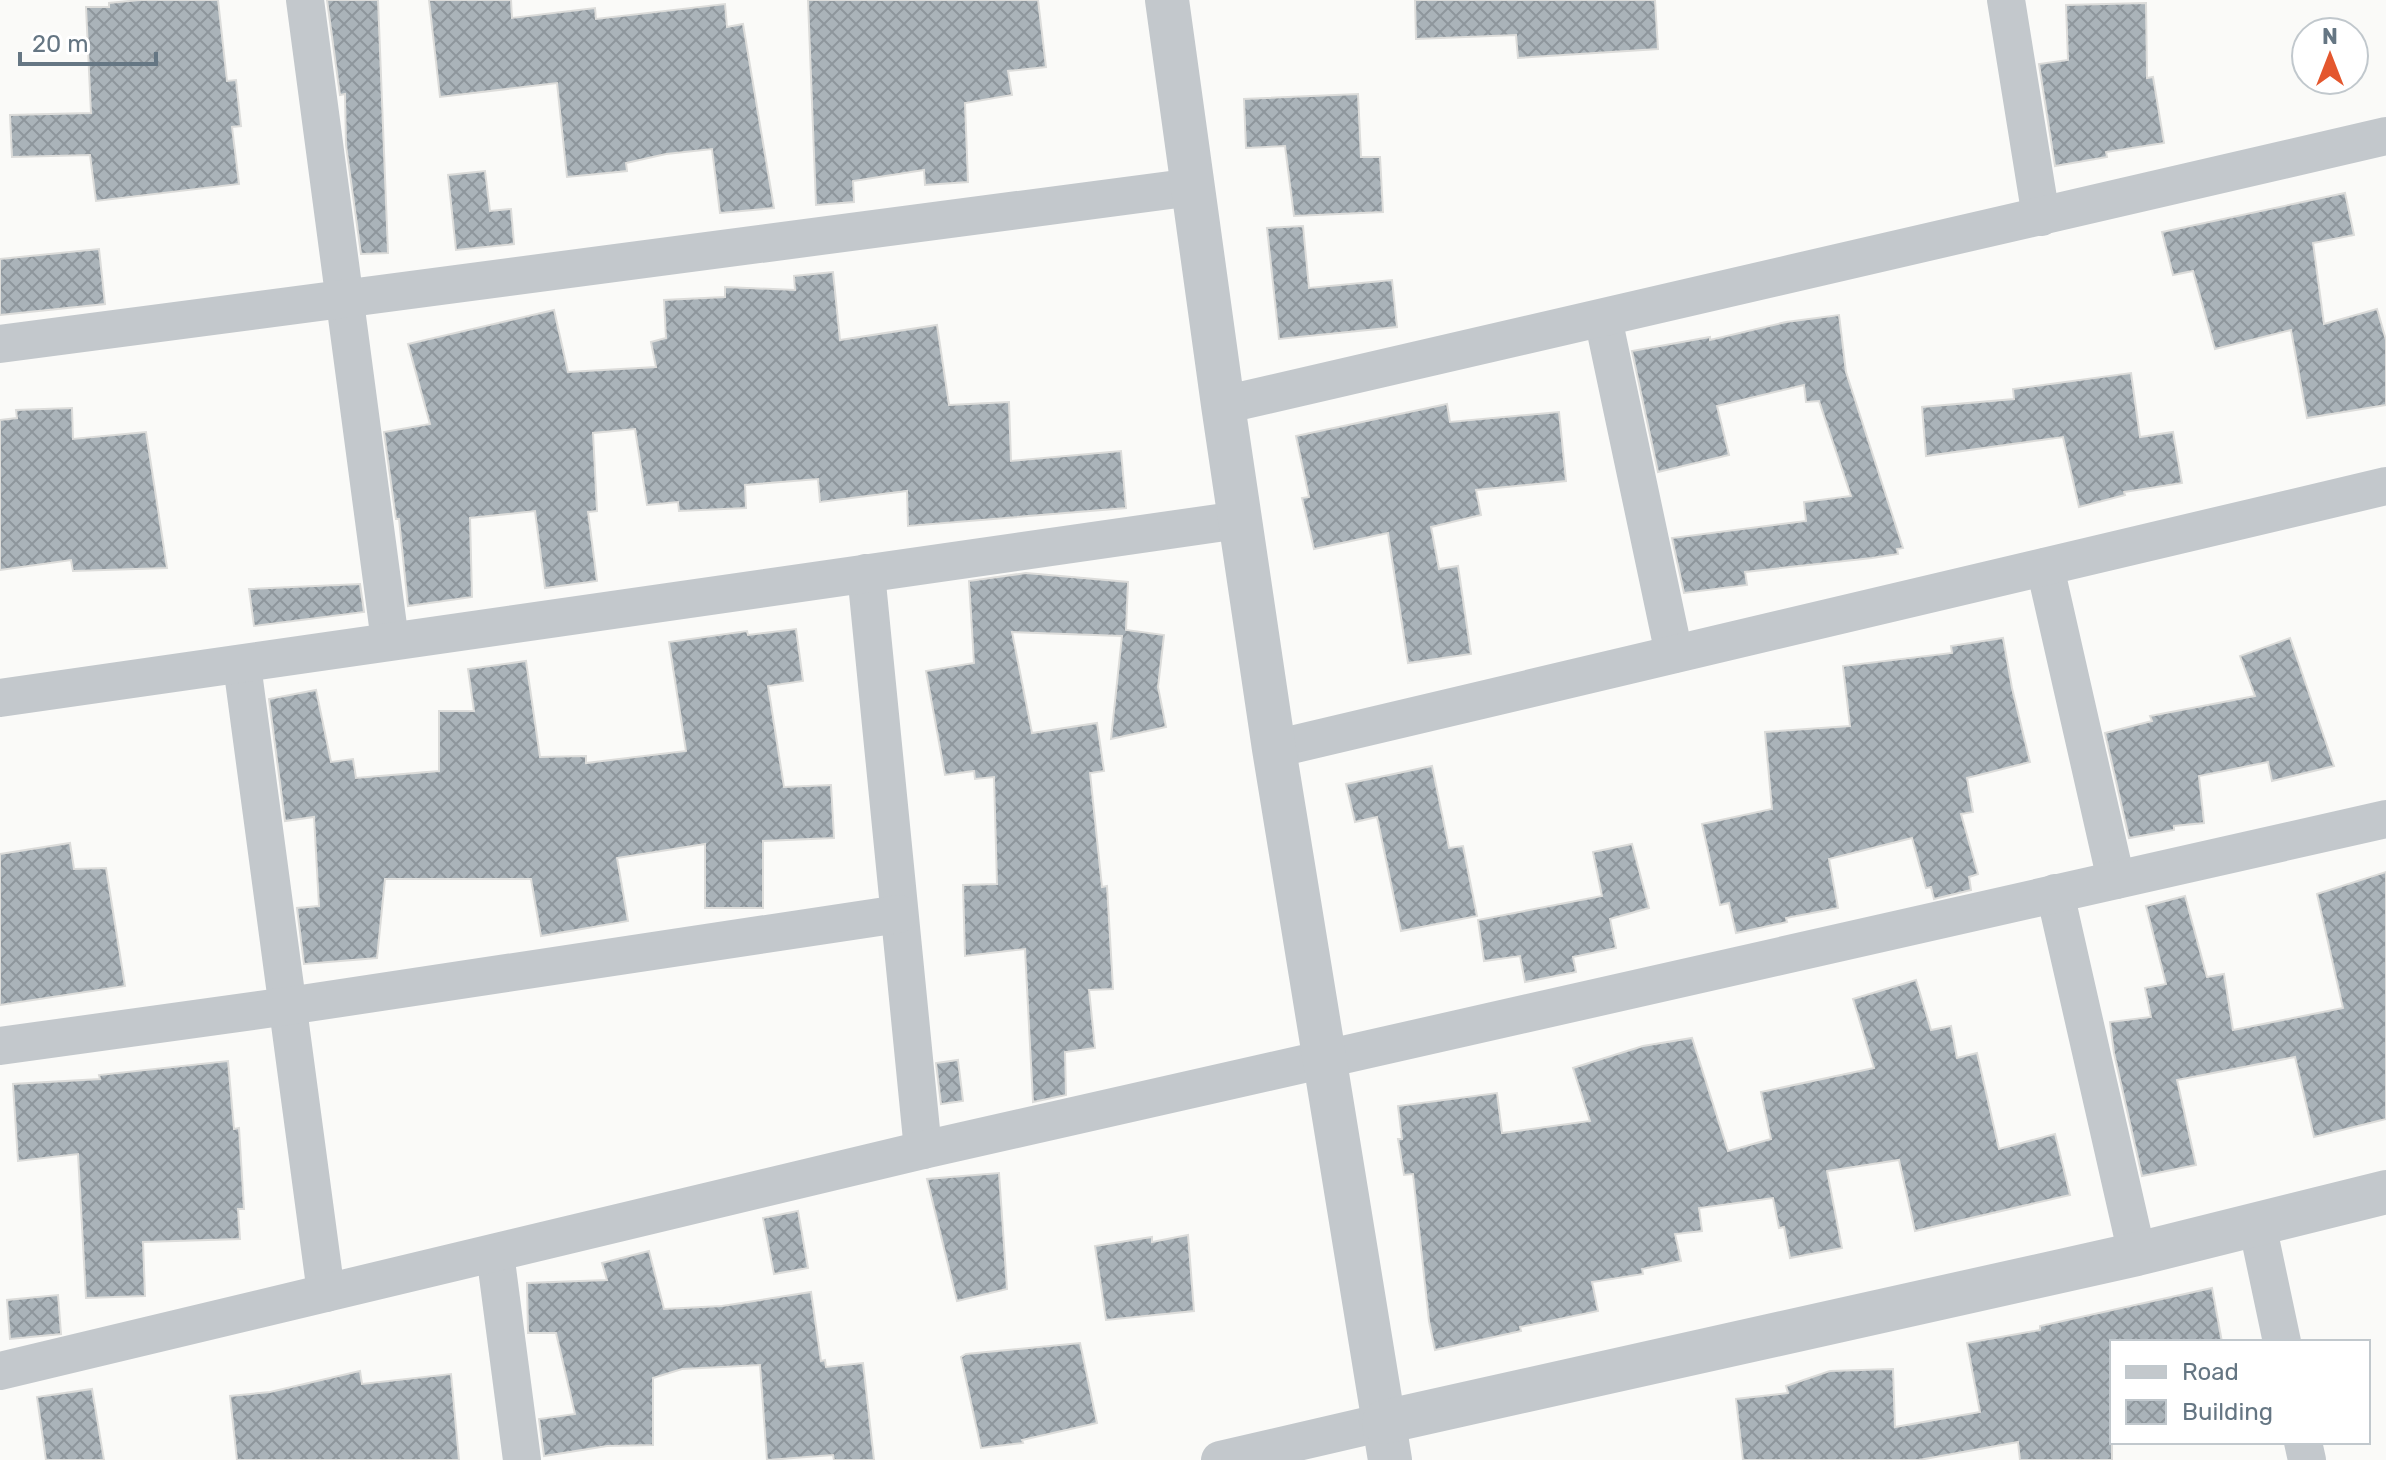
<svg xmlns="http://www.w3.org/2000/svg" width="2386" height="1460" viewBox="0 0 2386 1460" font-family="Rubik,sans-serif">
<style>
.building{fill:url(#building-cross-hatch);stroke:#dcdcda;stroke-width:2}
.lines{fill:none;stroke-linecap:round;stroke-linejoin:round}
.minor{stroke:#c3c8cc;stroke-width:38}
.tertiary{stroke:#c3c8cc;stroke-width:44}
</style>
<defs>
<pattern id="building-cross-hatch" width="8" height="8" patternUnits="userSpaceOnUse" patternTransform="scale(2)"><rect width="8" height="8" fill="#aab3b9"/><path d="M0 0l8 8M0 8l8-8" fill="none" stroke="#8e969c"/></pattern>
</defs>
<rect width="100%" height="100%" fill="#fafaf8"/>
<g class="building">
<path d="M 139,0 L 218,0 L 227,81 L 236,80 L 241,126 L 232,127 L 239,184 L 96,201 L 90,155 L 12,157 L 10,115 L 91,113 L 86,7 L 109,7 L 109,3 Z"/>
<path d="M 327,0 L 378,0 L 388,253 L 361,254 L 346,145 L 345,94 L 340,95 Z"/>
<path d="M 429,0 L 511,0 L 512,18 L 595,8 L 596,19 L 725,4 L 727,27 L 743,24 L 774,208 L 720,213 L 712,149 L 666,154 L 626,163 L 627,171 L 567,177 L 557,83 L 440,97 Z"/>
<path d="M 808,0 L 1038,0 L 1046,67 L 1008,71 L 1012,95 L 965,103 L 968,182 L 925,185 L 924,170 L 853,181 L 854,202 L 816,205 Z"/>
<path d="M 1415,0 L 1655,0 L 1658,49 L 1518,58 L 1516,35 L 1416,39 Z"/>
<path d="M 2146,3 L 2147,78 L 2153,77 L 2164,143 L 2106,152 L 2107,157 L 2055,166 L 2039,64 L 2068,60 L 2066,5 Z"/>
<path d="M 1358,94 L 1361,157 L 1380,157 L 1383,212 L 1294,216 L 1285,146 L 1246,148 L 1244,99 Z"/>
<path d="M 485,171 L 490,211 L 511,209 L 514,244 L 456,250 L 448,175 Z"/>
<path d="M 2345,193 L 2354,235 L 2313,243 L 2324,324 L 2377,309 L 2386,340 L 2386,405 L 2307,418 L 2291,330 L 2215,349 L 2193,271 L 2173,275 L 2162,232 Z"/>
<path d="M 1303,226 L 1309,288 L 1392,280 L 1397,327 L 1279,339 L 1267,228 Z"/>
<path d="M 99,249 L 105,304 L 0,315 L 0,259 Z"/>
<path d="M 833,272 L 840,340 L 937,325 L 949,405 L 1009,402 L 1011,461 L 1121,451 L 1126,508 L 908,526 L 907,491 L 820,502 L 818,479 L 745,485 L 746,508 L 679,511 L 678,502 L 647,505 L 635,429 L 593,433 L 597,511 L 588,512 L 597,581 L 545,588 L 535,511 L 470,518 L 472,597 L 408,606 L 399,519 L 396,519 L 384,432 L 430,424 L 408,344 L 554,310 L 568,372 L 656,367 L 651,342 L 666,338 L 664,300 L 725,297 L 725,287 L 795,290 L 794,276 Z"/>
<path d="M 1839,315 L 1846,372 L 1903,548 L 1897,549 L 1898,554 L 1872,558 L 1745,572 L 1747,585 L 1684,593 L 1672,538 L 1806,521 L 1804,502 L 1851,496 L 1819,401 L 1806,402 L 1804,385 L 1717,406 L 1729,455 L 1658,472 L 1632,351 L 1710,337 L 1710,340 L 1786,322 Z"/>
<path d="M 2131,373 L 2140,437 L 2173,432 L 2182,483 L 2124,492 L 2125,495 L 2079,507 L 2063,437 L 1926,456 L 1922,407 L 2014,399 L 2013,389 Z"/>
<path d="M 1447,404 L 1450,422 L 1559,412 L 1566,481 L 1476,490 L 1481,515 L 1431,527 L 1439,569 L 1458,566 L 1471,654 L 1408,663 L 1388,533 L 1314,549 L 1302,498 L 1309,497 L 1296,436 Z"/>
<path d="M 72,408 L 73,439 L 146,432 L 167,568 L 73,571 L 71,560 L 0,570 L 0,420 L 17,418 L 16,410 Z"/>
<path d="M 1026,573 L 1128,582 L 1126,630 L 1164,635 L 1158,687 L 1166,727 L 1111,739 L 1122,636 L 1012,632 L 1032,733 L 1097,723 L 1104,771 L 1090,773 L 1102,887 L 1107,886 L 1113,989 L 1089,990 L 1095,1048 L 1065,1052 L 1066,1095 L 1033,1102 L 1025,949 L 965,956 L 963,885 L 997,884 L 994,777 L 975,779 L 974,771 L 945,775 L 926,671 L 974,663 L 969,581 Z"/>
<path d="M 360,584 L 364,612 L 254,626 L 249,589 Z"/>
<path d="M 796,629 L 803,681 L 768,686 L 784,787 L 831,785 L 834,838 L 763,841 L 763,908 L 705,908 L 705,844 L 617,858 L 628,921 L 541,936 L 531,879 L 385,879 L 377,958 L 304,964 L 297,908 L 319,906 L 314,817 L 285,821 L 269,699 L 316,690 L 331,762 L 353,759 L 356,778 L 439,771 L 439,711 L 474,711 L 468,669 L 526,661 L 540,757 L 586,756 L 586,763 L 686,751 L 669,642 L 747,631 L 748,635 Z"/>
<path d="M 2003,638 L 2012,688 L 2030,762 L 1967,778 L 1973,812 L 1961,814 L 1978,874 L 1969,877 L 1971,890 L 1934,899 L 1931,887 L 1926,888 L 1912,838 L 1829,859 L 1838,908 L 1786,918 L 1787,922 L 1736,933 L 1729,903 L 1720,905 L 1702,824 L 1772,809 L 1765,732 L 1850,726 L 1843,666 L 1952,653 L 1951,646 Z"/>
<path d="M 2290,638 L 2334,766 L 2272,781 L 2268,762 L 2199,776 L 2204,823 L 2174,826 L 2174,830 L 2129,838 L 2105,733 L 2152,721 L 2150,716 L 2255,696 L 2240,656 Z"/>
<path d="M 1432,766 L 1449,848 L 1463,846 L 1477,916 L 1401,931 L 1377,817 L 1355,822 L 1346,784 Z"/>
<path d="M 70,843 L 74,869 L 106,868 L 125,986 L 0,1005 L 0,854 Z"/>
<path d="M 1632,844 L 1649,908 L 1610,919 L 1616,948 L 1573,957 L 1576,972 L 1525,982 L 1520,956 L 1484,961 L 1478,920 L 1602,896 L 1593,852 Z"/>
<path d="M 2386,872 L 2386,1119 L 2314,1137 L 2295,1057 L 2177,1080 L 2196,1165 L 2142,1176 L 2114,1053 L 2110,1022 L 2151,1017 L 2145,988 L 2166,984 L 2146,906 L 2185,896 L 2207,977 L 2224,974 L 2233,1030 L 2343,1008 L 2317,894 Z"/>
<path d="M 1916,980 L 1931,1030 L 1951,1026 L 1957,1058 L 1977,1053 L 1999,1149 L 2055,1134 L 2070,1195 L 1915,1231 L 1899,1160 L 1827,1171 L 1842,1248 L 1790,1258 L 1784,1227 L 1779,1228 L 1773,1198 L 1699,1208 L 1702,1231 L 1675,1234 L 1681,1261 L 1642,1269 L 1643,1274 L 1592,1282 L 1598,1311 L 1520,1327 L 1521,1331 L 1435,1350 L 1429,1321 L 1413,1174 L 1404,1175 L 1398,1139 L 1402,1139 L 1398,1106 L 1497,1093 L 1502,1133 L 1590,1121 L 1573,1068 L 1643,1046 L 1692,1038 L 1728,1151 L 1771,1139 L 1761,1092 L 1874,1068 L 1853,999 Z"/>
<path d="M 958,1060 L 963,1101 L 941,1104 L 936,1063 Z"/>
<path d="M 228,1061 L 234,1129 L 239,1128 L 244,1209 L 238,1209 L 240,1239 L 143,1242 L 145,1296 L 86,1298 L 78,1154 L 18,1161 L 13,1084 L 100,1079 L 99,1075 Z"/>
<path d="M 999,1173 L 1007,1289 L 957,1301 L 927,1179 Z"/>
<path d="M 798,1211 L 808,1268 L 774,1274 L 763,1218 Z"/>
<path d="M 1188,1235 L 1194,1311 L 1106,1320 L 1095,1246 L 1152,1237 L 1152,1242 Z"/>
<path d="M 649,1251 L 664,1309 L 722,1306 L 811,1292 L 821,1361 L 825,1360 L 826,1367 L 863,1363 L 874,1460 L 834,1460 L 833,1455 L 767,1460 L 760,1365 L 682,1369 L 653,1378 L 653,1445 L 607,1446 L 544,1456 L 539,1419 L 575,1414 L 556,1333 L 528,1333 L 527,1283 L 607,1280 L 602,1263 Z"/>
<path d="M 2212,1288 L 2222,1342 L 2112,1342 L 2112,1460 L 2020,1460 L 2018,1442 L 1919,1460 L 1743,1460 L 1736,1399 L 1788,1393 L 1786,1386 L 1830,1371 L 1893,1369 L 1895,1427 L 1980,1412 L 1967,1343 L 2040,1330 L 2040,1326 Z"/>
<path d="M 58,1295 L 61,1334 L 10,1339 L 7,1300 Z"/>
<path d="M 1080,1343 L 1097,1423 L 1022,1440 L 1023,1443 L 981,1448 L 961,1357 L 966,1354 Z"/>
<path d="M 360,1371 L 362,1384 L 451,1374 L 459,1460 L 237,1460 L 230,1396 L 270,1392 Z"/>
<path d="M 92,1389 L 104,1460 L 46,1460 L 37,1397 Z"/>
</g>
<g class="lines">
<g class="minor">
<path d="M 305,0 L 390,641"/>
<path d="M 2006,0 L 2041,217"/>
<path d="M 1603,318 L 1674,654"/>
<path d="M 0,344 L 1193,187"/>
<path d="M 1223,405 L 2386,136"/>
<path d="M 2045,567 L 2116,880"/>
<path d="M 866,573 L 923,1150"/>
<path d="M 242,665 L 326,1293"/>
<path d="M 0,698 L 1239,520"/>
<path d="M 1274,749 L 2386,486"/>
<path d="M 2055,893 L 2137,1254"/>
<path d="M 0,1046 L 288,1006 L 899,914"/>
<path d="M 2257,1224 L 2282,1342"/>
<path d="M 495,1253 L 522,1460"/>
<path d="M 0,1371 L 923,1150 L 2386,819"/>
<path d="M 2303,1442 L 2307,1460"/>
<path d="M 1220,1460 L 1384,1422"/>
</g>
<g class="tertiary">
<path d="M 1167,0 L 1223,405 L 1274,749 L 1390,1460"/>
<path d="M 1384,1422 L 2137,1254 L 2386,1192"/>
</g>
</g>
<rect x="2110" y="1340" width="260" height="104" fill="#ffffff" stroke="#c1c8cd" stroke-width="2"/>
<rect x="2126" y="1366" width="40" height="12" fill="#c3c8cc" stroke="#c1c8cd" stroke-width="2"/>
<text x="2182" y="1380" font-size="24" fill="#657683">Road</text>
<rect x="2126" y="1400" width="40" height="24" fill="url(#building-cross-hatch)" stroke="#c1c8cd" stroke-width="2"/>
<text x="2182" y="1420" font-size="24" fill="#657683">Building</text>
<g transform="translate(2330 56)"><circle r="38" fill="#ffffff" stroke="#c1c8cd" stroke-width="2"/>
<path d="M0-6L14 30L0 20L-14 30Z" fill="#e4572e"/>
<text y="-12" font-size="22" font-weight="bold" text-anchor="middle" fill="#657683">N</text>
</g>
<path d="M20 52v12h136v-12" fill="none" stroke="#657683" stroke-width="4"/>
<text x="32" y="52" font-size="24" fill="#657683" stroke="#ffffff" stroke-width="6" paint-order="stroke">20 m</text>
</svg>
